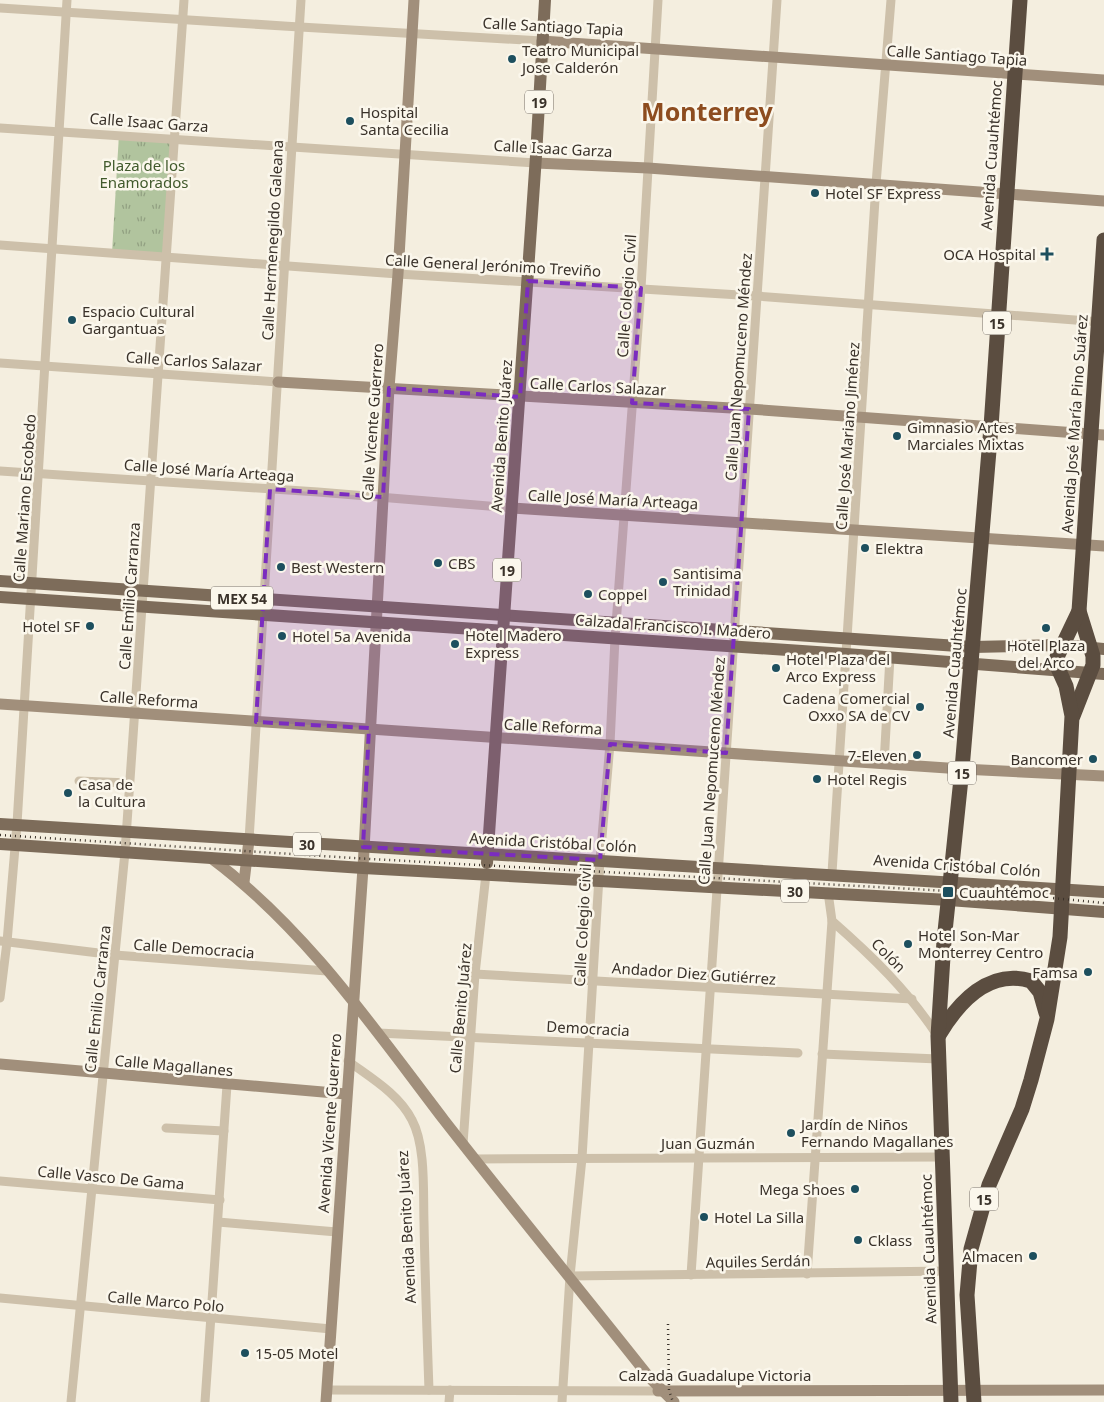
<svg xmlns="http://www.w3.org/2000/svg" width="1104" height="1402" viewBox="0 0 1104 1402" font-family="'Noto Sans',sans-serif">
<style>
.park{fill:url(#park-tufts)}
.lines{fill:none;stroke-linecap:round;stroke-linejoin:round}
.street{stroke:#cdc0aa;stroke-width:9}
.secondary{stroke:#a18f7b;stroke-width:11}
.primary{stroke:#7d6c5a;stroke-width:12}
.highway{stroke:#5b4d40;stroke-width:15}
.rail{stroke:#3a322a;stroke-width:2.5;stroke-dasharray:1 4;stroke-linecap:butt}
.marked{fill:#7b2cbf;fill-opacity:0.2;stroke:#7b2cbf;stroke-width:4;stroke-dasharray:10 6;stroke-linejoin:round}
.poi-dot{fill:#1d4f5e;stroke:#fbf7ec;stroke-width:2}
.labels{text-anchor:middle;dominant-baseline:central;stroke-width:5;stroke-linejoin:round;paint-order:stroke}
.shield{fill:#fbf7ec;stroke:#746d64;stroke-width:1}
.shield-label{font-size:14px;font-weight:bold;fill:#3a322a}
.street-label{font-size:15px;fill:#3a322a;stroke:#fbf7ec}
.poi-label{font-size:15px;fill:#3a322a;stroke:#fbf7ec;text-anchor:start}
.park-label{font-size:15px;fill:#415a2c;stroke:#fbf7ec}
.town-label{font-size:25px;font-weight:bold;fill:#8d4c1f;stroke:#fbf7ec}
</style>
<defs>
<pattern id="park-tufts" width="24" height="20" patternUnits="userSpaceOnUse" patternTransform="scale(1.25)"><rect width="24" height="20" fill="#b1c49e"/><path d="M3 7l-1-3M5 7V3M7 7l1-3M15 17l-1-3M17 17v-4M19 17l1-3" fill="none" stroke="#91a081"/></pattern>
</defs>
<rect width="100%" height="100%" fill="#f4eedf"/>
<path class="park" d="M 119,134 L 174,139 L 166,257 L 112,253 Z"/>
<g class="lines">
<g class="street">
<path d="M 0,8 C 181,20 361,31 542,41"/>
<path d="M 0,128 L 536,163"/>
<path d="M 0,245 L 398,274 L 756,296 L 1101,322"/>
<path d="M 0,363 L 278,382"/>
<path d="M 0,471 L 318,492 L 512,508"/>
<path d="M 884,764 L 890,657"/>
<path d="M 79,781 L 129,783"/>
<path d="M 249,840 L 301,0"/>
<path d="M 832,873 L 876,184 L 891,0"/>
<path d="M 828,892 L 832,921 C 872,956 908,991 937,1035"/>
<path d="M 0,941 L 115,955 L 327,971"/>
<path d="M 475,974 L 912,999"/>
<path d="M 0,998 L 7,942 L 17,824 L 67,0"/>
<path d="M 378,1033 L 798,1053"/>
<path d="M 822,1054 L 938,1059"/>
<path d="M 348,1061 C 371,1078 399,1094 412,1120 C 426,1146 423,1193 424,1222 C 425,1278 427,1334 429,1390"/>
<path d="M 166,1128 L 224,1131"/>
<path d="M 463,1144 L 475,974 L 486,874"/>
<path d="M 475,1159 L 942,1157"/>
<path d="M 0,1181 L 220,1200"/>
<path d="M 218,1222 L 337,1232"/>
<path d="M 807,1274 L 832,921"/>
<path d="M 691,1275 L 777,0"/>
<path d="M 570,1276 L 947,1271"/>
<path d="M 0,1298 L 331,1329"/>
<path d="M 327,1390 L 656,1391"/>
<path d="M 71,1402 L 125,852 L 184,0"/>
<path d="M 205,1402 L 227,1085"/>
<path d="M 449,1402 L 450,1390"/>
<path d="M 562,1402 L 570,1276 L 582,1158 L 600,860 L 610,744 L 615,638 L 641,288 L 658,0"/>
</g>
<g class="secondary">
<path d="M 542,41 L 1104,80"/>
<path d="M 536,163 L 648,168 L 1104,201"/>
<path d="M 278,382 L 749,409 L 1104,435"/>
<path d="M 512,508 L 1104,546"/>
<path d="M 0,704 L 962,769 L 1104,776"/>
<path d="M 211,858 C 305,928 373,1027 444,1120 C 511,1206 581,1291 649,1377 L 674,1402"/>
<path d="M 244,882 L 249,840"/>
<path d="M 0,1064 L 346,1094"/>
<path d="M 658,1391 L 1104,1390"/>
<path d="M 326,1402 L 363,868 L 389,388 L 398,274 L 414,0"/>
</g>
<g class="primary">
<path d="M 0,581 L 973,647 L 1062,645 L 1104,649"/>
<path d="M 0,597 L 846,654 L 1104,674"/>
<path d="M 0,824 L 1104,892"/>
<path d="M 0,844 L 363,868 L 949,900 L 1104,912"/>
<path d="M 487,863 L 536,156 L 545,0"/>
</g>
<g class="highway">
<path d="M 1073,716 L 1093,665 L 1093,656 L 1079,611 L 1104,240"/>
<path d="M 939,1035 C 958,1003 989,968 1031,981 L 1040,992 L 1046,1013"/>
<path d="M 951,1402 L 938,1036 L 944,941 L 962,769 L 991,427 L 1020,0"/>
<path d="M 974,1402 L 967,1295 L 971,1249 L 989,1185 L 1022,1109 L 1031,1080 L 1047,1019 L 1060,937 L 1072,716 L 1066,686 L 1057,666 L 1057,657 L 1079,611"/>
</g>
<g class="rail">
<path d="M 0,835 L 353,858 L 1021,895 L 1104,903"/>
<path d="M 668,1324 L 669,1390 L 673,1402"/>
</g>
</g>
<path class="marked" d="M 528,281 L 641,288 L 632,403 L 749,409 L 726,753 L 610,744 L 600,860 L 363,847 L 369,728 L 256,722 L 270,489 L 383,497 L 389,388 L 520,397 Z"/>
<g class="poi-dot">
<circle cx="512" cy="59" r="5"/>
<circle cx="350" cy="121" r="5"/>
<circle cx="815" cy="193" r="5"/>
<path d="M1044.5 246.5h5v5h5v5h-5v5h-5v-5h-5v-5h5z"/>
<circle cx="72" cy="320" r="5"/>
<circle cx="897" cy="436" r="5"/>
<circle cx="865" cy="548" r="5"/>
<circle cx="438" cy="563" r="5"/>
<circle cx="281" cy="567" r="5"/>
<circle cx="663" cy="582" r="5"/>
<circle cx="588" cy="594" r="5"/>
<circle cx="90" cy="626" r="5"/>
<circle cx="1046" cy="628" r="5"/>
<circle cx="282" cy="636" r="5"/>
<circle cx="455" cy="644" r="5"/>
<circle cx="776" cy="668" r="5"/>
<circle cx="920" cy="707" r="5"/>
<circle cx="917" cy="755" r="5"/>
<circle cx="1093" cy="759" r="5"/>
<circle cx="817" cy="779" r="5"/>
<circle cx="68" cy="793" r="5"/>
<rect x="942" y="886" width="12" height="12" rx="2.5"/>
<circle cx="908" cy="944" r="5"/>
<circle cx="1088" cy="972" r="5"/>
<circle cx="791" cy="1133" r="5"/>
<circle cx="855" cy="1189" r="5"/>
<circle cx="704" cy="1217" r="5"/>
<circle cx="858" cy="1240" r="5"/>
<circle cx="1033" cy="1256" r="5"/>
<circle cx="245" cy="1353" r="5"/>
</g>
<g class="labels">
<g class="shield">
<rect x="525" y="90.5" width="28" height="23" rx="4"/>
<rect x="983" y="311.5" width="28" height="23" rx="4"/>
<rect x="493" y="558.5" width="28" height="23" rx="4"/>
<rect x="211" y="586.5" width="62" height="23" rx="4"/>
<rect x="948" y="761.5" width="28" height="23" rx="4"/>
<rect x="293" y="832.5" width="28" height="23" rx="4"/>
<rect x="781" y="879.5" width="28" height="23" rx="4"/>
<rect x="970" y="1187.5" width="28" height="23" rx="4"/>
</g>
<g class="shield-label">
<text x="539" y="102">19</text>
<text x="997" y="323">15</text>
<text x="507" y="570">19</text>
<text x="242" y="598">MEX 54</text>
<text x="962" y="773">15</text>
<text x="307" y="844">30</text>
<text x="795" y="891">30</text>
<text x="984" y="1199">15</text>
</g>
<g class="street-label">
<text transform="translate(553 26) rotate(3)">Calle Santiago Tapia</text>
<text transform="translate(957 55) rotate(4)">Calle Santiago Tapia</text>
<text transform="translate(149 122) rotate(4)">Calle Isaac Garza</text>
<text transform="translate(553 148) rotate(3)">Calle Isaac Garza</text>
<text transform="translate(991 155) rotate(-86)">Avenida Cuauhtémoc</text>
<text transform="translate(272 240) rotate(-87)">Calle Hermenegildo Galeana</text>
<text transform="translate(493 265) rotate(3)">Calle General Jerónimo Treviño</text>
<text transform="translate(626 296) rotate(-86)">Calle Colegio Civil</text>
<text transform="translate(194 361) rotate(4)">Calle Carlos Salazar</text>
<text transform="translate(738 367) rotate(-86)">Calle Juan Nepomuceno Méndez</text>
<text transform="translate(598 386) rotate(3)">Calle Carlos Salazar</text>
<text transform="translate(372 422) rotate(-86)">Calle Vicente Guerrero</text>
<text transform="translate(1074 424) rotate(-86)">Avenida José María Pino Suárez</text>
<text transform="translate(501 436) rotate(-86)">Avenida Benito Juárez</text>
<text transform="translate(847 436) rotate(-86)">Calle José Mariano Jiménez</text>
<text transform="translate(209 470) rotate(4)">Calle José María Arteaga</text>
<text transform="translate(24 498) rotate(-86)">Calle Mariano Escobedo</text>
<text transform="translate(613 499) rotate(3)">Calle José María Arteaga</text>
<text transform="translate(129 596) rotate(-86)">Calle Emilio Carranza</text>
<text transform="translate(673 626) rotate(4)">Calzada Francisco I. Madero</text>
<text transform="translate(954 663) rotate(-85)">Avenida Cuauhtémoc</text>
<text transform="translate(149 699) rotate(4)">Calle Reforma</text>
<text transform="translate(553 726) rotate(3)">Calle Reforma</text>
<text transform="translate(711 771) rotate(-86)">Calle Juan Nepomuceno Méndez</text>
<text transform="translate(553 842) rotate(3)">Avenida Cristóbal Colón</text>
<text transform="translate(957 865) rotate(4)">Avenida Cristóbal Colón</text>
<text transform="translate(582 925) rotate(-87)">Calle Colegio Civil</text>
<text transform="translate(194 948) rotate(4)">Calle Democracia</text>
<text transform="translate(889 955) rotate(45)">Colón</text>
<text transform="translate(694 973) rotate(4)">Andador Diez Gutiérrez</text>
<text transform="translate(97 999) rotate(-84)">Calle Emilio Carranza</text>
<text transform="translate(460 1008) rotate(-85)">Calle Benito Juárez</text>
<text transform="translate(588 1028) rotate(3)">Democracia</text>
<text transform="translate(174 1065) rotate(5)">Calle Magallanes</text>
<text transform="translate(329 1123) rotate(-86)">Avenida Vicente Guerrero</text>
<text x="708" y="1143">Juan Guzmán</text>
<text transform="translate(111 1177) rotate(5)">Calle Vasco De Gama</text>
<text transform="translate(406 1227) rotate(-93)">Avenida Benito Juárez</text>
<text transform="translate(928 1249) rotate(-92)">Avenida Cuauhtémoc</text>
<text transform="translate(758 1261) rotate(-1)">Aquiles Serdán</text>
<text transform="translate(166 1301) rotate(5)">Calle Marco Polo</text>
<text x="715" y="1375">Calzada Guadalupe Victoria</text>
</g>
<g class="poi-label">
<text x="522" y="50">Teatro Municipal<tspan x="522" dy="17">Jose Calderón</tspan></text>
<text x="360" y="112">Hospital<tspan x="360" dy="17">Santa Cecilia</tspan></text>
<text x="825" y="193">Hotel SF Express</text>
<text x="1036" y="254" text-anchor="end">OCA Hospital</text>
<text x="82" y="311">Espacio Cultural<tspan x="82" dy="17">Gargantuas</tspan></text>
<text x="907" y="427">Gimnasio Artes<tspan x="907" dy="17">Marciales Mixtas</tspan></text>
<text x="875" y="548">Elektra</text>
<text x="448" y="563">CBS</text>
<text x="291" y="567">Best Western</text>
<text x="673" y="573">Santisima<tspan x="673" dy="17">Trinidad</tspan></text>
<text x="598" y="594">Coppel</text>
<text x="80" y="626" text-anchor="end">Hotel SF</text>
<text x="465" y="635">Hotel Madero<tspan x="465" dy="17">Express</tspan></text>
<text x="292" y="636">Hotel 5a Avenida</text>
<text x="1046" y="645" text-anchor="middle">Hotel Plaza<tspan x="1046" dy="17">del Arco</tspan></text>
<text x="786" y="659">Hotel Plaza del<tspan x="786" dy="17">Arco Express</tspan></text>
<text x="910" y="698" text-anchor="end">Cadena Comercial<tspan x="910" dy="17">Oxxo SA de CV</tspan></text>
<text x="907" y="755" text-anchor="end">7-Eleven</text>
<text x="1083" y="759" text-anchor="end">Bancomer</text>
<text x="827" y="779">Hotel Regis</text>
<text x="78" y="784">Casa de<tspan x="78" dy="17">la Cultura</tspan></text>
<text x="959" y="892">Cuauhtémoc</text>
<text x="918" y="935">Hotel Son-Mar<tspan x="918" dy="17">Monterrey Centro</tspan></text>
<text x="1078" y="972" text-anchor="end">Famsa</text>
<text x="801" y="1124">Jardín de Niños<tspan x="801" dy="17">Fernando Magallanes</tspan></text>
<text x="845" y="1189" text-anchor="end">Mega Shoes</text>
<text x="714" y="1217">Hotel La Silla</text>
<text x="868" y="1240">Cklass</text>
<text x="1023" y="1256" text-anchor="end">Almacen</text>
<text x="255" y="1353">15-05 Motel</text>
</g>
<g class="park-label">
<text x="144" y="165">Plaza de los<tspan x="144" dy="17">Enamorados</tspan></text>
</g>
<g class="town-label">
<text x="707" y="111">Monterrey</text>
</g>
</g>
</svg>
